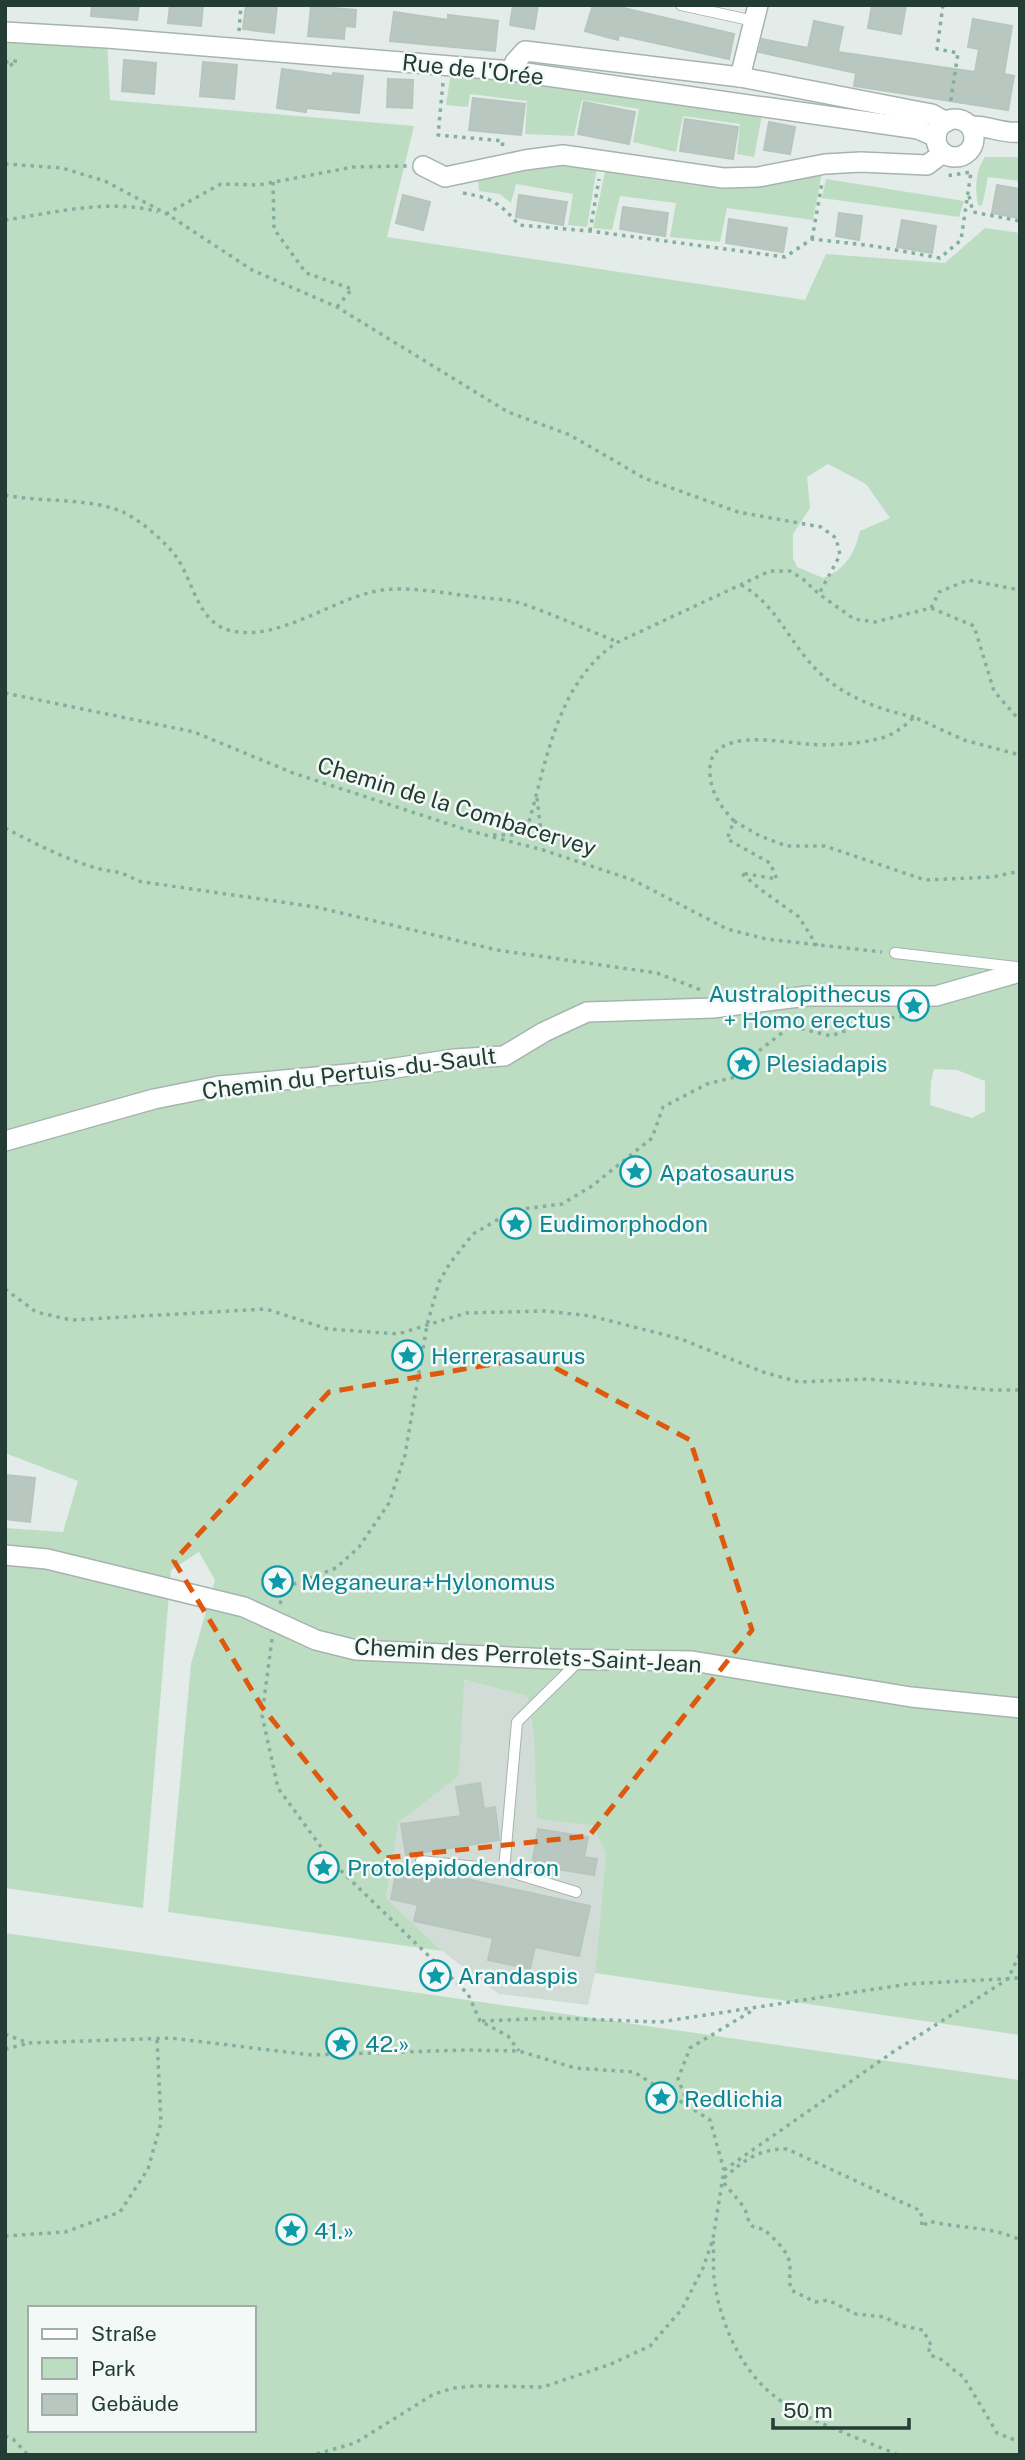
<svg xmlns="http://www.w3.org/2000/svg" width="1025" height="2460" viewBox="0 0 1025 2460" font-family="'Public Sans',sans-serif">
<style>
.built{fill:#d1dcd6}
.green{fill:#bdddc3;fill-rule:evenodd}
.building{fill:#b8c7c0;stroke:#b6c6be;stroke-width:2}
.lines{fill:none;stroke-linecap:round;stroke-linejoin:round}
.service-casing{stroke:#a6b4ae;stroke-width:12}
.minor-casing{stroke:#a6b4ae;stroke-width:22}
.path{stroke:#84af9f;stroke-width:3.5;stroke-dasharray:3.5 5;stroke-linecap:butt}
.service{stroke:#fff;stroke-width:10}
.minor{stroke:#fff;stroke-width:19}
.marked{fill:none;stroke:#de580e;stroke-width:5;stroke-dasharray:14 9;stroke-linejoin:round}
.labels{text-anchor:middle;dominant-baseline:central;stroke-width:5;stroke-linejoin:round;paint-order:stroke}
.street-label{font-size:23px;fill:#233d34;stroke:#f3f9f6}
.culture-label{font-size:23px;fill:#0d838f;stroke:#f3f9f6;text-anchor:start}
</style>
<rect width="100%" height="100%" fill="#e3ece8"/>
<path class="built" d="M 463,1680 L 527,1696 L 534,1735 L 592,1825 L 606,1853 L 595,1973 L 588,2005 L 499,1994 L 442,1951 L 386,1898 L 399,1822 L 459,1776 Z"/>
<g class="green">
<path d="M 5,32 L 107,38 L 110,100 L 414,126 L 387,237 L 805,300 L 826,254 L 945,263 L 985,228 L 1020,233 L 1020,2035 L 595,1973 L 606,1853 L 592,1825 L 537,1819 L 534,1735 L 527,1696 L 464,1680 L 459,1776 L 399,1822 L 386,1898 L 442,1951 L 168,1912 L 191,1664 L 215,1580 L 199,1552 L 171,1570 L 143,1908 L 5,1888 L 5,1528 L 63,1532 L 78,1481 L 5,1453 ZM 828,464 L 866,484 L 890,518 L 860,531 C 855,553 845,570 823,578 L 797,567 L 793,558 L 793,534 L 810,508 L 807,477 ZM 934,1069 L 957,1070 L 985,1081 L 985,1111 L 972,1118 L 930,1105 L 931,1082 Z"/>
<path d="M 451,72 L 762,115 L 754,157 L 737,154 L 740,124 L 683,116 L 676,152 L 633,142 L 639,109 L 582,100 L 574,136 L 525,134 L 527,101 L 470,94 L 468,107 L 446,105 Z"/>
<path d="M 985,157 L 1020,157 L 1020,181 L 988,177 L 982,206 L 978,205 C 975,188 975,172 985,157 Z"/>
<path d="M 570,164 L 597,167 L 587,227 L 568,225 L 573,194 L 516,184 L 511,203 L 500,194 L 479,191 L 478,180 L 543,167 Z"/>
<path d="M 605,172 L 698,186 L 725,186 L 822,172 L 813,220 L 727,208 L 720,242 L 670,237 L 676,203 L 620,196 L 612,230 L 593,228 Z"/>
<path d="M 826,179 L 964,201 L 959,217 L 822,198 Z"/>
<path d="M 5,1933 L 1020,2080 L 1020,2455 L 5,2455 ZM 30,2308 L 254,2308 L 254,2430 L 30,2430 Z"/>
</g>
<g class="building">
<path d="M 92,5 L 139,5 L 137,20 L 91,16 Z"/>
<path d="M 170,5 L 203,5 L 201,26 L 168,23 Z"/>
<path d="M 246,5 L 277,5 L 274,33 L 243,29 Z"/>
<path d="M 513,5 L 538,5 L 534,29 L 510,25 Z"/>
<path d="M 593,5 L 611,5 L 734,34 L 729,59 L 619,35 L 618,40 L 585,31 Z"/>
<path d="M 872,5 L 906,5 L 901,34 L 868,28 Z"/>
<path d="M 311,6 L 356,10 L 355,27 L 345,26 L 344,39 L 308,36 Z"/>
<path d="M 394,12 L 448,20 L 448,15 L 498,21 L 495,51 L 390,41 Z"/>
<path d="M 973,19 L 1012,26 L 1004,74 L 1014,76 L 1008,110 L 854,86 L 856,73 L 759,52 L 762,39 L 808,48 L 814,21 L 843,27 L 838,52 L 975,72 L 979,49 L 968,47 Z"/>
<path d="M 124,60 L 156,63 L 154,94 L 122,91 Z"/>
<path d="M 203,62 L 237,65 L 234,99 L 200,96 Z"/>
<path d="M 282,69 L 333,76 L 333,73 L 363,76 L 359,113 L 306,108 L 306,112 L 277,108 Z"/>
<path d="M 388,79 L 413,80 L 412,108 L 387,107 Z"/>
<path d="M 473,98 L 525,104 L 521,135 L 469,130 Z"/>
<path d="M 584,102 L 635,112 L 629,144 L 578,134 Z"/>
<path d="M 685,119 L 738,127 L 733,159 L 680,151 Z"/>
<path d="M 769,122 L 795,127 L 790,154 L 764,150 Z"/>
<path d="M 997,185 L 1020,189 L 1020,218 L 992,213 Z"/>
<path d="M 403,195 L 430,202 L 423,230 L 396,223 Z"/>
<path d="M 519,195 L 567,202 L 563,225 L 516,217 Z"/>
<path d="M 623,207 L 668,213 L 665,236 L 620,229 Z"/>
<path d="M 839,213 L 862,216 L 859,240 L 836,236 Z"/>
<path d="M 729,219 L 787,228 L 783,252 L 726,243 Z"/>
<path d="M 902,220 L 936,226 L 932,253 L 897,247 Z"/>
<path d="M 5,1475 L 35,1478 L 30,1522 L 5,1519 Z"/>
<path d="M 480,1783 L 484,1809 L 495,1807 L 499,1840 L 406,1855 L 401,1824 L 461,1816 L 456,1787 Z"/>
<path d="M 538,1829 L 588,1837 L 584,1857 L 597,1859 L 594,1875 L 532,1865 Z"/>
<path d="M 398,1864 L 590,1906 L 579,1956 L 535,1947 L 530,1969 L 488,1960 L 493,1938 L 414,1921 L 418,1905 L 391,1899 Z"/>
</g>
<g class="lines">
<defs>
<g id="service">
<path d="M 681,5 L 754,21"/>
<path d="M 895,953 L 1016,967"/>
<path d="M 421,1861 L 504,1870 L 576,1892"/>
<path d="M 504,1870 L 517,1722 L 580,1660"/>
</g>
<g id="minor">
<path d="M 5,32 L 107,38 L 512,71 L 918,129 L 936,137"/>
<path d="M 512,71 L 515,62 L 525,51 L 740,77 L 921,112 L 932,114 L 946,122"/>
<path d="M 740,77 L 758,5"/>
<circle cx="955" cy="138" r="19"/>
<path d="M 970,126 C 988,125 1002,134 1020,132"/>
<path d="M 423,166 L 445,177 L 525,160 L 563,155 L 723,178 L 758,177 L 825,164 L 861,162 L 927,165 L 943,153"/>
<path d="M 5,1141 L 154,1099 L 219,1086 L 369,1072 L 454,1059 L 504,1056 L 544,1032 L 587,1012 L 713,1008 L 807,996 L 936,996 L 1020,972"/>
<path d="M 5,1555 L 47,1559 L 244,1607 L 316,1640 L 356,1650 L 552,1659 L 692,1661 L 911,1697 L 1020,1708"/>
</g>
</defs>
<use href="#service" class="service-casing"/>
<use href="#minor" class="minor-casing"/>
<g class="path">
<path d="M 943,5 L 937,49 L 958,53 L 950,105"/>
<path d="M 239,31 L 241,5"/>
<path d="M 5,62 L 17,61 L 5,69"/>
<path d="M 443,83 L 438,135 L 503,141 L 502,148"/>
<path d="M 5,164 L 62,168 L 105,181 L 167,214 L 252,270 L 337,307 L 508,412 L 570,435 L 644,478 L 738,512 L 821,527 L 836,538 L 840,555 L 819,594"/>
<path d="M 273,182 L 274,229 L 306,273 L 352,289 L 337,307"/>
<path d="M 463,193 C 492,198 500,203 519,225 L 590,231 L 785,257 L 812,239 L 874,246 L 940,258 L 961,240 L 971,172 L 946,176"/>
<path d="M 969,196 L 973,212 L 1020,221"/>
<path d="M 166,214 L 221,184 L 259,185 L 353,167 L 407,166"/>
<path d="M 5,220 C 52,213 112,198 158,212"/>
<path d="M 590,231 L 599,179"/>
<path d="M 812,239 L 822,183"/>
<path d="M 5,495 C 43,503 91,497 125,513 C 141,521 167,543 177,558 C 194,583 198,624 232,631 C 277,641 329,602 372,592 C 404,584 446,594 478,597 C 491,599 507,599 520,603 C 553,614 585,629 618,642"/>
<path d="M 741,585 C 771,601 785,632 806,658 C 834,693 872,708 914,717"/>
<path d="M 931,608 L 939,592 L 968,580 L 1020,590"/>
<path d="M 5,693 L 194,732 L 293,773 L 470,831 L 543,850 L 633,880 L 727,929 L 766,939 L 882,952"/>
<path d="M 537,798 L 543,849"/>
<path d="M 734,821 C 721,807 711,793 710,774 C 706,726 779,742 807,744 C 828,746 857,744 878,739 C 892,736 904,727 914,717 L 964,740 L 1020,755"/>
<path d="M 5,828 C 34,843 65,859 96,868 C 114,873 121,870 137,881 L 316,907 L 497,950 L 657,973 L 701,990"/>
<path d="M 493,835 L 517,835 L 528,825 C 547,761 557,681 618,642 L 770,571 L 790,571 L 803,579 L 819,594 L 854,619 L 875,622 L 931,608 L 974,626 L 994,691 L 1020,721"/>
<path d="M 817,946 L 799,917 L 760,889 L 741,873 L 777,879 L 770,863 L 727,839 L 734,821 L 760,836 L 787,846 L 825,846 L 925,880 L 993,877 L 1020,871"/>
<path d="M 5,1289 L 36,1312 L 71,1320 L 266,1309 L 328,1329 L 398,1334 L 466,1313 L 546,1311 L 591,1316 L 681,1339 L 763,1372 L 799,1382 L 867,1379 L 993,1390 L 1020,1390"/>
<path d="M 280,1604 L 286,1587 L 336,1568 L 359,1547 L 389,1503 L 405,1455 L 427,1325 L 439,1282 L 450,1263 L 473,1234 L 514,1210 L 562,1204 L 592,1186 L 652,1138 L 663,1107 L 707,1084 L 743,1075 L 748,1070 L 756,1053 L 791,1026 L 831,1036 L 875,1020 L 905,1016"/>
<path d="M 272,1639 L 262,1715 L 278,1788 L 332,1862 L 468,1994 L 480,2021 L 508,2036 L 519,2051"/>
<path d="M 482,2021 L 553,2018 L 660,2022 L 908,1984 L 1020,1978"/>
<path d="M 5,2034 L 28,2043 L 170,2038 L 312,2055 L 465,2050 L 519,2051 L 575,2068 L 634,2072 L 710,2120 L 724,2170 L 713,2239 L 703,2268 L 682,2309 L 650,2346 L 611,2364 L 543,2387 L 474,2386 L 454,2388 L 434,2394 L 355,2443 L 313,2455"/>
<path d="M 5,2049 L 26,2044"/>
<path d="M 688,2104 L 678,2079 L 690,2048 L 755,2009"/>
<path d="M 724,2170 L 893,2052 L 1008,1979 L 1020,1953"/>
<path d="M 724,2178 C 744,2160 759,2149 787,2149 L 921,2211 L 922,2227 L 929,2221 C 960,2229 992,2226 1020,2240"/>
<path d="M 724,2183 C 730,2191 737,2198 743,2206 C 751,2218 744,2228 764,2229 C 774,2240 790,2251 790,2267 C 790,2276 789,2282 791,2290 L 815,2302 L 828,2300 L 856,2314 L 885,2317 L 899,2325 L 923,2330 L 932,2347 L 929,2350 L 931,2356 C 945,2357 951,2371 963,2376 L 997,2433 L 1020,2442"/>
<path d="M 5,2236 L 65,2232 L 120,2212 L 148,2169 L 161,2123 L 157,2038"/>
<path d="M 713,2241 C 714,2253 713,2266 714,2278 C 719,2320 740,2369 773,2395 C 805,2421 860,2438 898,2455"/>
<path d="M 5,2436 L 13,2439 L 28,2455"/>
</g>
<use href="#service" class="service"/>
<use href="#minor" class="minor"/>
</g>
<path class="marked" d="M 535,1357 L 690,1440 L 752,1630 L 589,1836 L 384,1858 L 262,1707 L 174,1561 L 329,1392 Z"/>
<defs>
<symbol id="sight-ring" viewBox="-11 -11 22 22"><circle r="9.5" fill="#f3f9f6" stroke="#0f9aa8" stroke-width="1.5"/><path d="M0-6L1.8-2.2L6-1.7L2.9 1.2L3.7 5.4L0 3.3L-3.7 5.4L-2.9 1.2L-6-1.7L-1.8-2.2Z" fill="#0f9aa8"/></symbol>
</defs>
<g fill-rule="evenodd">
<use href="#sight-ring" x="896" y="988" width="35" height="35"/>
<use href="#sight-ring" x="726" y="1046" width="35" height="35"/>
<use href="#sight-ring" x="618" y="1154" width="35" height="35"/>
<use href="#sight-ring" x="498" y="1206" width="35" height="35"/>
<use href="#sight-ring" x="390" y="1338" width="35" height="35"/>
<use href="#sight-ring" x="260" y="1564" width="35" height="35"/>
<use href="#sight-ring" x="306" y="1850" width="35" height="35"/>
<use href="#sight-ring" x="418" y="1958" width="35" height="35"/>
<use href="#sight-ring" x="324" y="2026" width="35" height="35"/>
<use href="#sight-ring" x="644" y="2080" width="35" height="35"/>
<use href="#sight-ring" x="274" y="2212" width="35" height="35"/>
</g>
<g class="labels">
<g class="street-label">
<text transform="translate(473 69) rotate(6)">Rue de l'Orée</text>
<text transform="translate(457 806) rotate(17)">Chemin de la Combacervey</text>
<text transform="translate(349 1073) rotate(-7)">Chemin du Pertuis-du-Sault</text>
<text transform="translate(528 1655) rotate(3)">Chemin des Perrolets-Saint-Jean</text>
</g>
<g class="culture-label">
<text x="891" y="993" text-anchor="end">Australopithecus<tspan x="891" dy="26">+ Homo erectus</tspan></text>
<text x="766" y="1063">Plesiadapis</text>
<text x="659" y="1172">Apatosaurus</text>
<text x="539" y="1223">Eudimorphodon</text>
<text x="431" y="1355">Herrerasaurus</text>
<text x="301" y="1581">Meganeura+Hylonomus</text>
<text x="347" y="1867">Protolepidodendron</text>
<text x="458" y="1975">Arandaspis</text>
<text x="365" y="2043">42.»</text>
<text x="684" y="2098">Redlichia</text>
<text x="314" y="2230">41.»</text>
</g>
</g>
<rect width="1025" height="2460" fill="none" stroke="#233d34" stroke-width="14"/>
<rect x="28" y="2306" width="228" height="126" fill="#f3f9f6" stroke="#a0aea8" stroke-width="2"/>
<rect x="42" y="2329" width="35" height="10" fill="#ffffff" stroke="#a0aea8" stroke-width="2"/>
<text x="91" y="2341" font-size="21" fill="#233d34">Straße</text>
<rect x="42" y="2358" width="35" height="21" fill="#bdddc3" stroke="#a0aea8" stroke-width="2"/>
<text x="91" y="2376" font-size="21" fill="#233d34">Park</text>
<rect x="42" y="2394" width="35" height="21" fill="#b8c7c0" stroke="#a0aea8" stroke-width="2"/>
<text x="91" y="2411" font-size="21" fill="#233d34">Gebäude</text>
<path d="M773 2418v10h136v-10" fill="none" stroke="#233d34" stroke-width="3.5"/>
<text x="783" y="2418" font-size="21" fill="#233d34" stroke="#f3f9f6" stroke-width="5" paint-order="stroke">50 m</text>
</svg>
